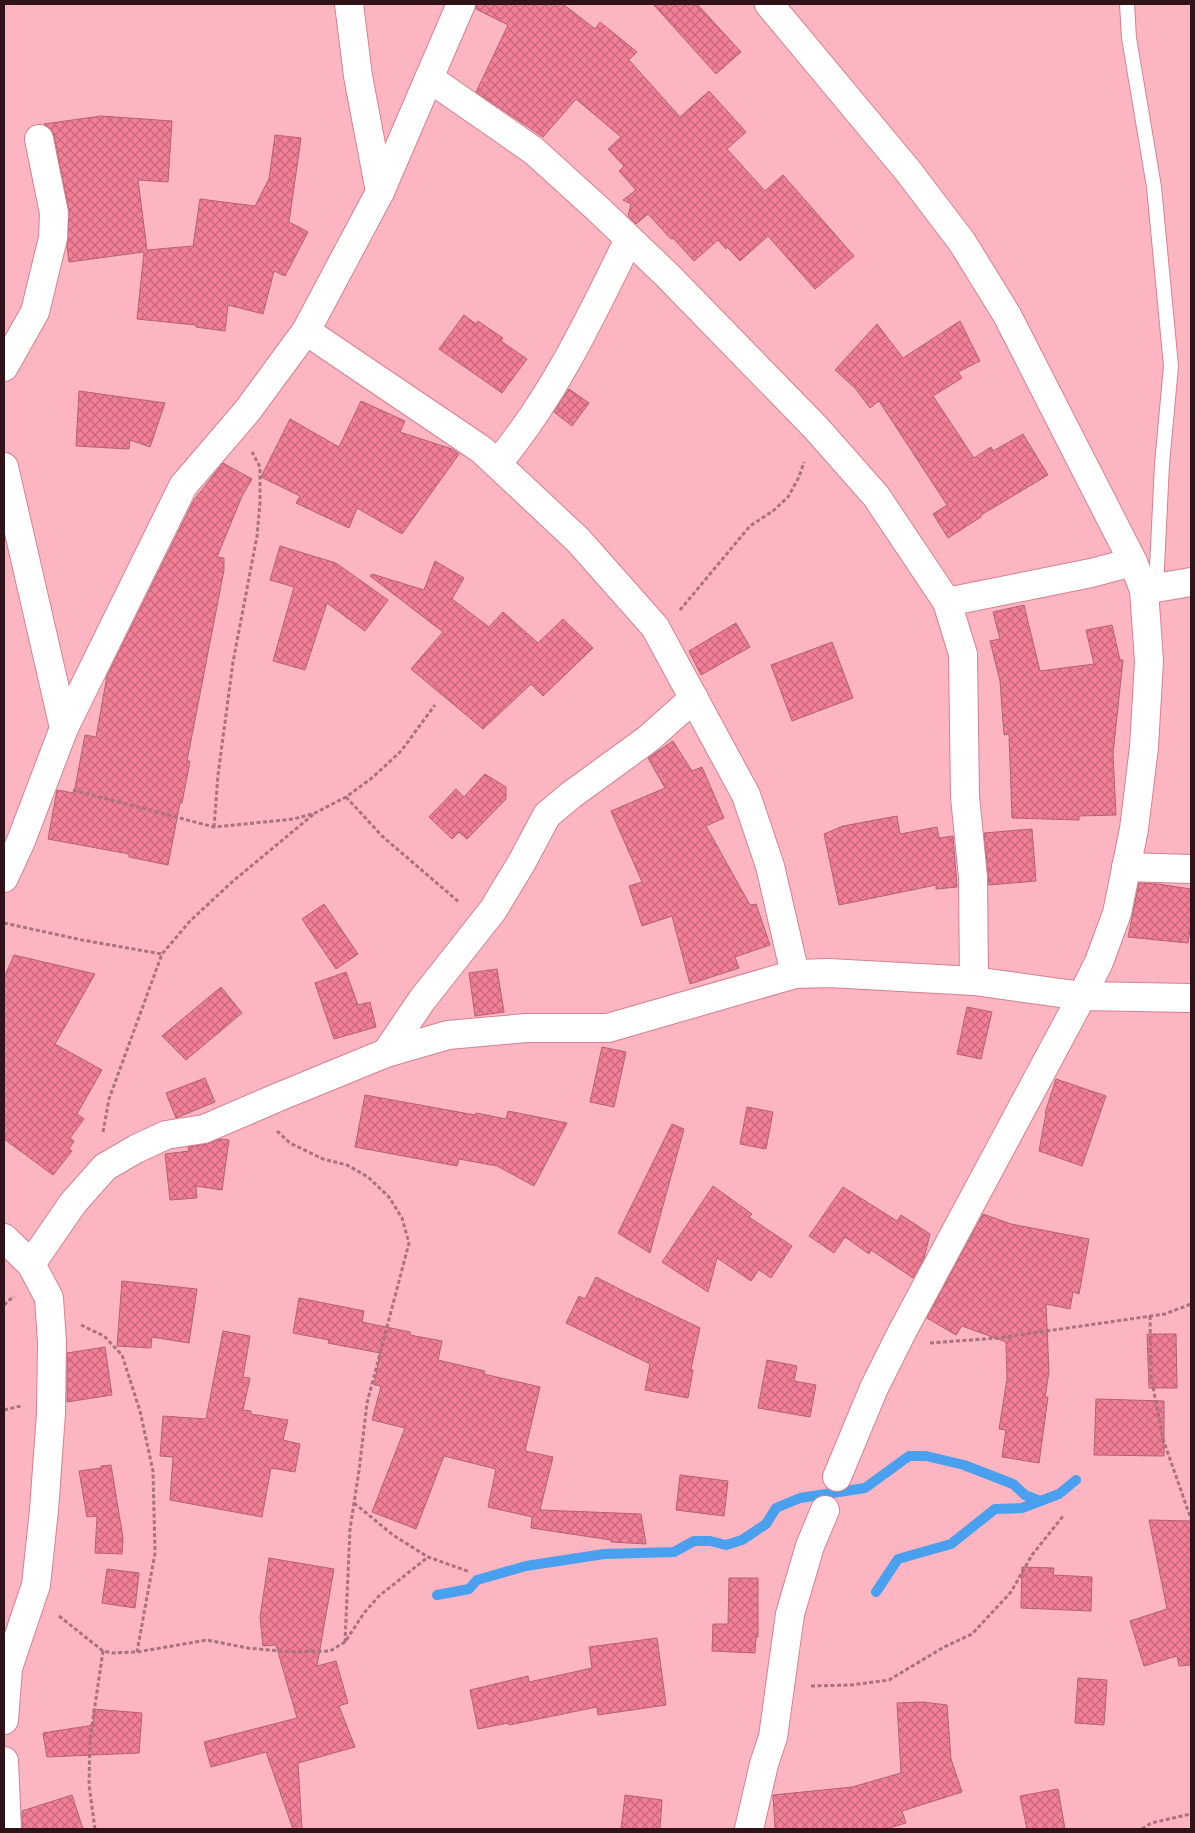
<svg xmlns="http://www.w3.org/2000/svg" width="1195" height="1833" viewBox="0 0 1195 1833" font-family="'Roboto Condensed',sans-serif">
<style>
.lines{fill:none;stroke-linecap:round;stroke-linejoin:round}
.stream{stroke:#48a0ee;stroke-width:10}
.building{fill:url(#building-cross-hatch);stroke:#b46272}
.lane-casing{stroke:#d68191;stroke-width:16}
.street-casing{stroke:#d68191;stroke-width:30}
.path{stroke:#a9727c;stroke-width:3;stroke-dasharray:4 2.5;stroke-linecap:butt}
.lane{stroke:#fff;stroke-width:14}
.street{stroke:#fff;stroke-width:28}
</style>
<defs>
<pattern id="building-cross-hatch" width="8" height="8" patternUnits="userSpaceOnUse" patternTransform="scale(1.25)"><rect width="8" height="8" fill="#f27f96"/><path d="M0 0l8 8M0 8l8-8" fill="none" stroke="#c5677a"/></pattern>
</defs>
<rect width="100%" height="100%" fill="#fdb5c1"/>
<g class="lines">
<g class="stream">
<path d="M 876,1592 L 898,1559 L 951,1544 L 995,1509 L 1022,1508 L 1059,1494 L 1076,1480"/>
<path d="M 437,1595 L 469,1589 L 477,1580 L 526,1566 L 604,1554 L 674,1552 L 694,1541 L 710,1541 L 726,1545 L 742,1540 L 766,1524 L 776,1508 L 800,1498 L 865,1488 L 909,1456 L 926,1456 L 964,1465 L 1013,1484 L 1025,1495 L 1040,1501"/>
</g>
</g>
<g class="building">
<path d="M 476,4 L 563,4 L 595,29 L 600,22 L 637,52 L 629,60 L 680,117 L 709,91 L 746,132 L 727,149 L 765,191 L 783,175 L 854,256 L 815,289 L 768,236 L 740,261 L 727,247 L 726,249 L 718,240 L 694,261 L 673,238 L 671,239 L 648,214 L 636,224 L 628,216 L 631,204 L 623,200 L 636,190 L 619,171 L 624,166 L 608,149 L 621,137 L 576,99 L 543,137 L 476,92 L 508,25 L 476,9 Z"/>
<path d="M 653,4 L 697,4 L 741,52 L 716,74 Z"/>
<path d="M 101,116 L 172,121 L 168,182 L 138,180 L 147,250 L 193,246 L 200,199 L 255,206 L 269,179 L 275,135 L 301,138 L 289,222 L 308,232 L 285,276 L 274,271 L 263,314 L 228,305 L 225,331 L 196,327 L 196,325 L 137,319 L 144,252 L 69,262 L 67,247 L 69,210 L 54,136 L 51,129 L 44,124 Z"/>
<path d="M 464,315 L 476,324 L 478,321 L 503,338 L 501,341 L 527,359 L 502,393 L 439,349 Z"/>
<path d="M 960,321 L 980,361 L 958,372 L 962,378 L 933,396 L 974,458 L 991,447 L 993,451 L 1023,434 L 1048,475 L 981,515 L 981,517 L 948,538 L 933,514 L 947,505 L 879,401 L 870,408 L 855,388 L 835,370 L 877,324 L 903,358 Z"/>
<path d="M 569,389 L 589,403 L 572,426 L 554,412 Z"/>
<path d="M 79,391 L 165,403 L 150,447 L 130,440 L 129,449 L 76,446 Z"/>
<path d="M 361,401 L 405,421 L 400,432 L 452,449 L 459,454 L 402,534 L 357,508 L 349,528 L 296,503 L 300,496 L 261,477 L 290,419 L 339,447 Z"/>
<path d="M 223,463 L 252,479 L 242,496 L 217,557 L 224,558 L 224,570 L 187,761 L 190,761 L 182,803 L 180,803 L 168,865 L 129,857 L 129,854 L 48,839 L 57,790 L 74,793 L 85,735 L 96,737 L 107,676 L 194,500 Z"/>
<path d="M 280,546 L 336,563 L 388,600 L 365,631 L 327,603 L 305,670 L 273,661 L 294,587 L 270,580 Z"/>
<path d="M 435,561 L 464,578 L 452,599 L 489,627 L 503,612 L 538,643 L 563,619 L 593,648 L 543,696 L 531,684 L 483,729 L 411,669 L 443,632 L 370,576 L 372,574 L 424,590 Z"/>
<path d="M 1024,605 L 1040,671 L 1094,664 L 1086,630 L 1112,625 L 1120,660 L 1123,660 L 1113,754 L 1116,815 L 1079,816 L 1079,820 L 1012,818 L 1009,734 L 1004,735 L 1000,681 L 990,641 L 1000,639 L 993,612 Z"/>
<path d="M 736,623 L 750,647 L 701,675 L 689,651 Z"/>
<path d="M 832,642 L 853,698 L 792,721 L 771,665 Z"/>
<path d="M 673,741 L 692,771 L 702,767 L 724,818 L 706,826 L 750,905 L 756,904 L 770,945 L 735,957 L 739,968 L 690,984 L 672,916 L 642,926 L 629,886 L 642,882 L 611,811 L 665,788 L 648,758 Z"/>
<path d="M 485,774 L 506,787 L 506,799 L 467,839 L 459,832 L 452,839 L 429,817 L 456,789 L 464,797 Z"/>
<path d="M 897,816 L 900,834 L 937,827 L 939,838 L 953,836 L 957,887 L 936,889 L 936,885 L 839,905 L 824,834 L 843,826 Z"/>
<path d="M 1032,829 L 1036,881 L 989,885 L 984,833 Z"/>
<path d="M 1139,883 L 1158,884 L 1191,889 L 1191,923 L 1188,943 L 1128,937 Z"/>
<path d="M 324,904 L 358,954 L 336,969 L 302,919 Z"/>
<path d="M 14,955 L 95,974 L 55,1044 L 102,1070 L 77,1114 L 84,1119 L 70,1138 L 74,1141 L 69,1149 L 72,1151 L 53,1175 L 4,1139 L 4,978 Z"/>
<path d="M 497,969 L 504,1012 L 475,1016 L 469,973 Z"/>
<path d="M 346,972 L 358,1005 L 370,1002 L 376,1027 L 334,1039 L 315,983 Z"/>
<path d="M 221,987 L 242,1013 L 186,1060 L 162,1036 Z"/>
<path d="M 967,1007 L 992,1012 L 981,1059 L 957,1054 Z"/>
<path d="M 602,1047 L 626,1052 L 614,1107 L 590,1102 Z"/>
<path d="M 205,1078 L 215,1102 L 176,1118 L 166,1093 Z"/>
<path d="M 1056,1079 L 1106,1096 L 1082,1166 L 1039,1151 L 1046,1113 L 1045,1113 Z"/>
<path d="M 365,1095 L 475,1115 L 476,1113 L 506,1119 L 508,1111 L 567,1123 L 534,1186 L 497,1166 L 459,1159 L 457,1166 L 355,1147 Z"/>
<path d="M 747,1107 L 773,1112 L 766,1149 L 740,1144 Z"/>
<path d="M 672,1124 L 684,1129 L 650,1253 L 618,1233 Z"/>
<path d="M 220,1139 L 229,1140 L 222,1190 L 196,1186 L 197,1198 L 170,1200 L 165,1154 L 189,1151 L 188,1147 L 207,1144 Z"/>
<path d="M 713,1186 L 752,1214 L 749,1217 L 792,1246 L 771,1278 L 759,1270 L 751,1281 L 717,1258 L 708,1292 L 662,1262 Z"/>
<path d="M 843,1187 L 897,1221 L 901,1215 L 930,1234 L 924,1258 L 913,1278 L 871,1250 L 869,1254 L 845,1237 L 834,1253 L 809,1236 Z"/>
<path d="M 983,1214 L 1011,1224 L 1089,1239 L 1079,1294 L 1073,1292 L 1070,1309 L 1046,1304 L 1049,1372 L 1045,1397 L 1048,1397 L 1039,1463 L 1002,1457 L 1006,1430 L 999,1429 L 1007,1379 L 1006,1342 L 962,1326 L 956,1335 L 927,1318 Z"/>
<path d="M 596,1277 L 637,1298 L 636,1301 L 638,1298 L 700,1328 L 691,1369 L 693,1370 L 688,1398 L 645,1390 L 650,1364 L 566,1323 L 579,1296 L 585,1299 Z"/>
<path d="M 122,1281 L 197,1289 L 189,1343 L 152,1337 L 151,1348 L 117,1346 Z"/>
<path d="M 299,1298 L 364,1311 L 362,1322 L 410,1332 L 410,1335 L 442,1341 L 438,1360 L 485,1371 L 484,1374 L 540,1387 L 525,1451 L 553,1457 L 540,1510 L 641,1514 L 646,1544 L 611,1542 L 611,1540 L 531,1528 L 532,1517 L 488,1507 L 496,1469 L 444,1456 L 416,1529 L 372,1512 L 405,1428 L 372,1420 L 381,1386 L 374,1385 L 380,1353 L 328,1343 L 329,1340 L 293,1333 Z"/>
<path d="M 223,1331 L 250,1336 L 243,1377 L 250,1378 L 243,1410 L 251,1411 L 251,1414 L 288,1420 L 283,1440 L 300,1444 L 295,1472 L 271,1468 L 262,1517 L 170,1500 L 173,1457 L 160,1456 L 163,1416 L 206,1419 Z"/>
<path d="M 1147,1334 L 1176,1334 L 1177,1388 L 1149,1388 Z"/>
<path d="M 105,1347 L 112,1395 L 67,1402 L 67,1353 Z"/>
<path d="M 767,1360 L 797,1366 L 794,1381 L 816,1385 L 810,1417 L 758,1408 Z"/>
<path d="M 1096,1399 L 1164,1401 L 1164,1456 L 1094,1455 Z"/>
<path d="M 111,1465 L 123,1538 L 122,1554 L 95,1553 L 97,1516 L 87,1517 L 79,1471 L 101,1468 L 101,1466 Z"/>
<path d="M 680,1475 L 728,1481 L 724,1516 L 676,1510 Z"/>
<path d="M 1149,1520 L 1191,1521 L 1191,1665 L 1179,1666 L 1177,1656 L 1144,1666 L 1130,1621 L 1167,1609 Z"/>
<path d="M 269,1558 L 334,1569 L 317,1666 L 336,1661 L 348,1703 L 339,1706 L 355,1747 L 298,1763 L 302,1829 L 293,1829 L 266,1752 L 211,1767 L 204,1742 L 297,1718 L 276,1645 L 263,1646 L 260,1617 Z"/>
<path d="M 1022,1567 L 1054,1568 L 1053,1575 L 1092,1577 L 1091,1611 L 1021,1608 Z"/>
<path d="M 107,1569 L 139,1573 L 135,1608 L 102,1603 Z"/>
<path d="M 729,1578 L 758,1578 L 758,1637 L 756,1637 L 755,1653 L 712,1651 L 713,1624 L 728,1624 Z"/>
<path d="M 657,1638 L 666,1705 L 598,1715 L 597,1707 L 509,1725 L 508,1723 L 478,1729 L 470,1690 L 528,1676 L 529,1682 L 592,1668 L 589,1647 Z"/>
<path d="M 1078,1678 L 1107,1680 L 1104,1725 L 1075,1723 Z"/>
<path d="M 923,1702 L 947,1705 L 951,1759 L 962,1792 L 902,1811 L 906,1823 L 886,1829 L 775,1829 L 773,1795 L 852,1787 L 901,1773 L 897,1703 Z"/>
<path d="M 93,1709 L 142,1713 L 139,1753 L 47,1757 L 43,1733 L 94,1725 Z"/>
<path d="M 1058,1789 L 1065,1829 L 1027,1829 L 1020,1796 Z"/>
<path d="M 72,1795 L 83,1829 L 22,1829 L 22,1811 Z"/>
<path d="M 625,1795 L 662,1800 L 660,1829 L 621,1829 Z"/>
</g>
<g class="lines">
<defs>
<path id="lane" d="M 1127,4 L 1129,38 L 1154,187 L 1171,366 L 1162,464 L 1156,588"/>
<g id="street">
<path d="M 349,4 L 358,76 L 380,192"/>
<path d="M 769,4 L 908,171 L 962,242 L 1007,315 L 1133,562 L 1144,590 L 1149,661 L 1144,747 L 1134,829 L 1117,913 L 1099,962 L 1082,996 L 902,1332 L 874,1388 L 837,1477"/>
<path d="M 429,78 L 534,151 L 599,210 L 668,276 L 816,428 L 876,496 L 947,602 L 963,654 L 965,797 L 973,877 L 974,981"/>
<path d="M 306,331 L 482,450 L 578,540 L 655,627 L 746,795 L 770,866 L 795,974"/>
<path d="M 4,367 L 35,312 L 53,238 L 54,213 L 39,139"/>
<path d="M 497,464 C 553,397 591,317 629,239"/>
<path d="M 4,467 L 64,728"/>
<path d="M 1144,590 L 1191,582"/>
<path d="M 947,602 L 1091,573 L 1133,562"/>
<path d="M 1126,867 L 1191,869"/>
<path d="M 4,878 L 21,841 L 64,728 L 183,486 L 248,410 L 306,331 L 380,192 L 461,4"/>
<path d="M 386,1053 L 422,1000 L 493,910 L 522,862 L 547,815 L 571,795 L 648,739 L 694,698"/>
<path d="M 4,1238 L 31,1264 L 49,1298 L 52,1342 L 51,1413 L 44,1510 L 36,1585 L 8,1668 L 4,1720"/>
<path d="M 31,1264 L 73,1203 L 105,1167 L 136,1149 L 166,1135 L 204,1129 L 281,1096 L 386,1053 L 448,1035 L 526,1028 L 608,1028 L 795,974 L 829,973 L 974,981 L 1082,996 L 1191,998"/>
<path d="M 4,1761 L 7,1829"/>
<path d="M 749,1829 L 764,1764 L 773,1737 L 790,1614 L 810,1546 L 825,1510"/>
</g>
</defs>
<use href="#lane" class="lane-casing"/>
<use href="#street" class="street-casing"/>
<g class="path">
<path d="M 680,610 L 750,526 L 773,511 L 788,497 L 799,477 L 804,462"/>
<path d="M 73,790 L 214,827 L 294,819 L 315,813 L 346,797 L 372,778 L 401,751 L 435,705"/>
<path d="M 346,797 L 382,836 L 460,903"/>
<path d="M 214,827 L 218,775 L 233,662 L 257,536 L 260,503 L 260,467 L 252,452"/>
<path d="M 4,923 L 82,940 L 162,954"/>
<path d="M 277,1131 L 290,1143 L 323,1159 L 347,1165 L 368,1177 L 389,1197 L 402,1218 L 409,1243 L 367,1403 L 359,1471 L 350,1529 L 345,1642"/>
<path d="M 103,1132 L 109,1099 L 162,954 L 191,920 L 232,882 L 315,813"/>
<path d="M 4,1305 L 14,1296"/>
<path d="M 1150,1316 L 1151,1376 L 1163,1439 L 1191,1519"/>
<path d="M 81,1325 L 104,1336 L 122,1355 L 140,1411 L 153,1471 L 155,1553 L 137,1652"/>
<path d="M 930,1343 L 998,1338 L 1165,1314 L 1191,1304"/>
<path d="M 4,1410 L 21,1406"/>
<path d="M 354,1503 L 393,1535 L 428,1557 L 470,1572"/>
<path d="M 59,1616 L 103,1651 L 113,1653 L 137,1652 L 207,1640 L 248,1648 L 290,1652 L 330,1651 L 345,1642 L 364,1613 L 379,1596 L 428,1557"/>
<path d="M 811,1686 L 851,1685 L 889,1680 L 944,1647 L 972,1634 L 1011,1592 L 1032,1555 L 1064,1515"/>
<path d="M 95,1829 L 89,1785 L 90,1739 L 103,1651"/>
<path d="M 1142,1829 L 1151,1823 L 1191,1814"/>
</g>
<use href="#lane" class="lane"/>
<use href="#street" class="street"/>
</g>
<rect width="1195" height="1833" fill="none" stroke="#321219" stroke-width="10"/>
</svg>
